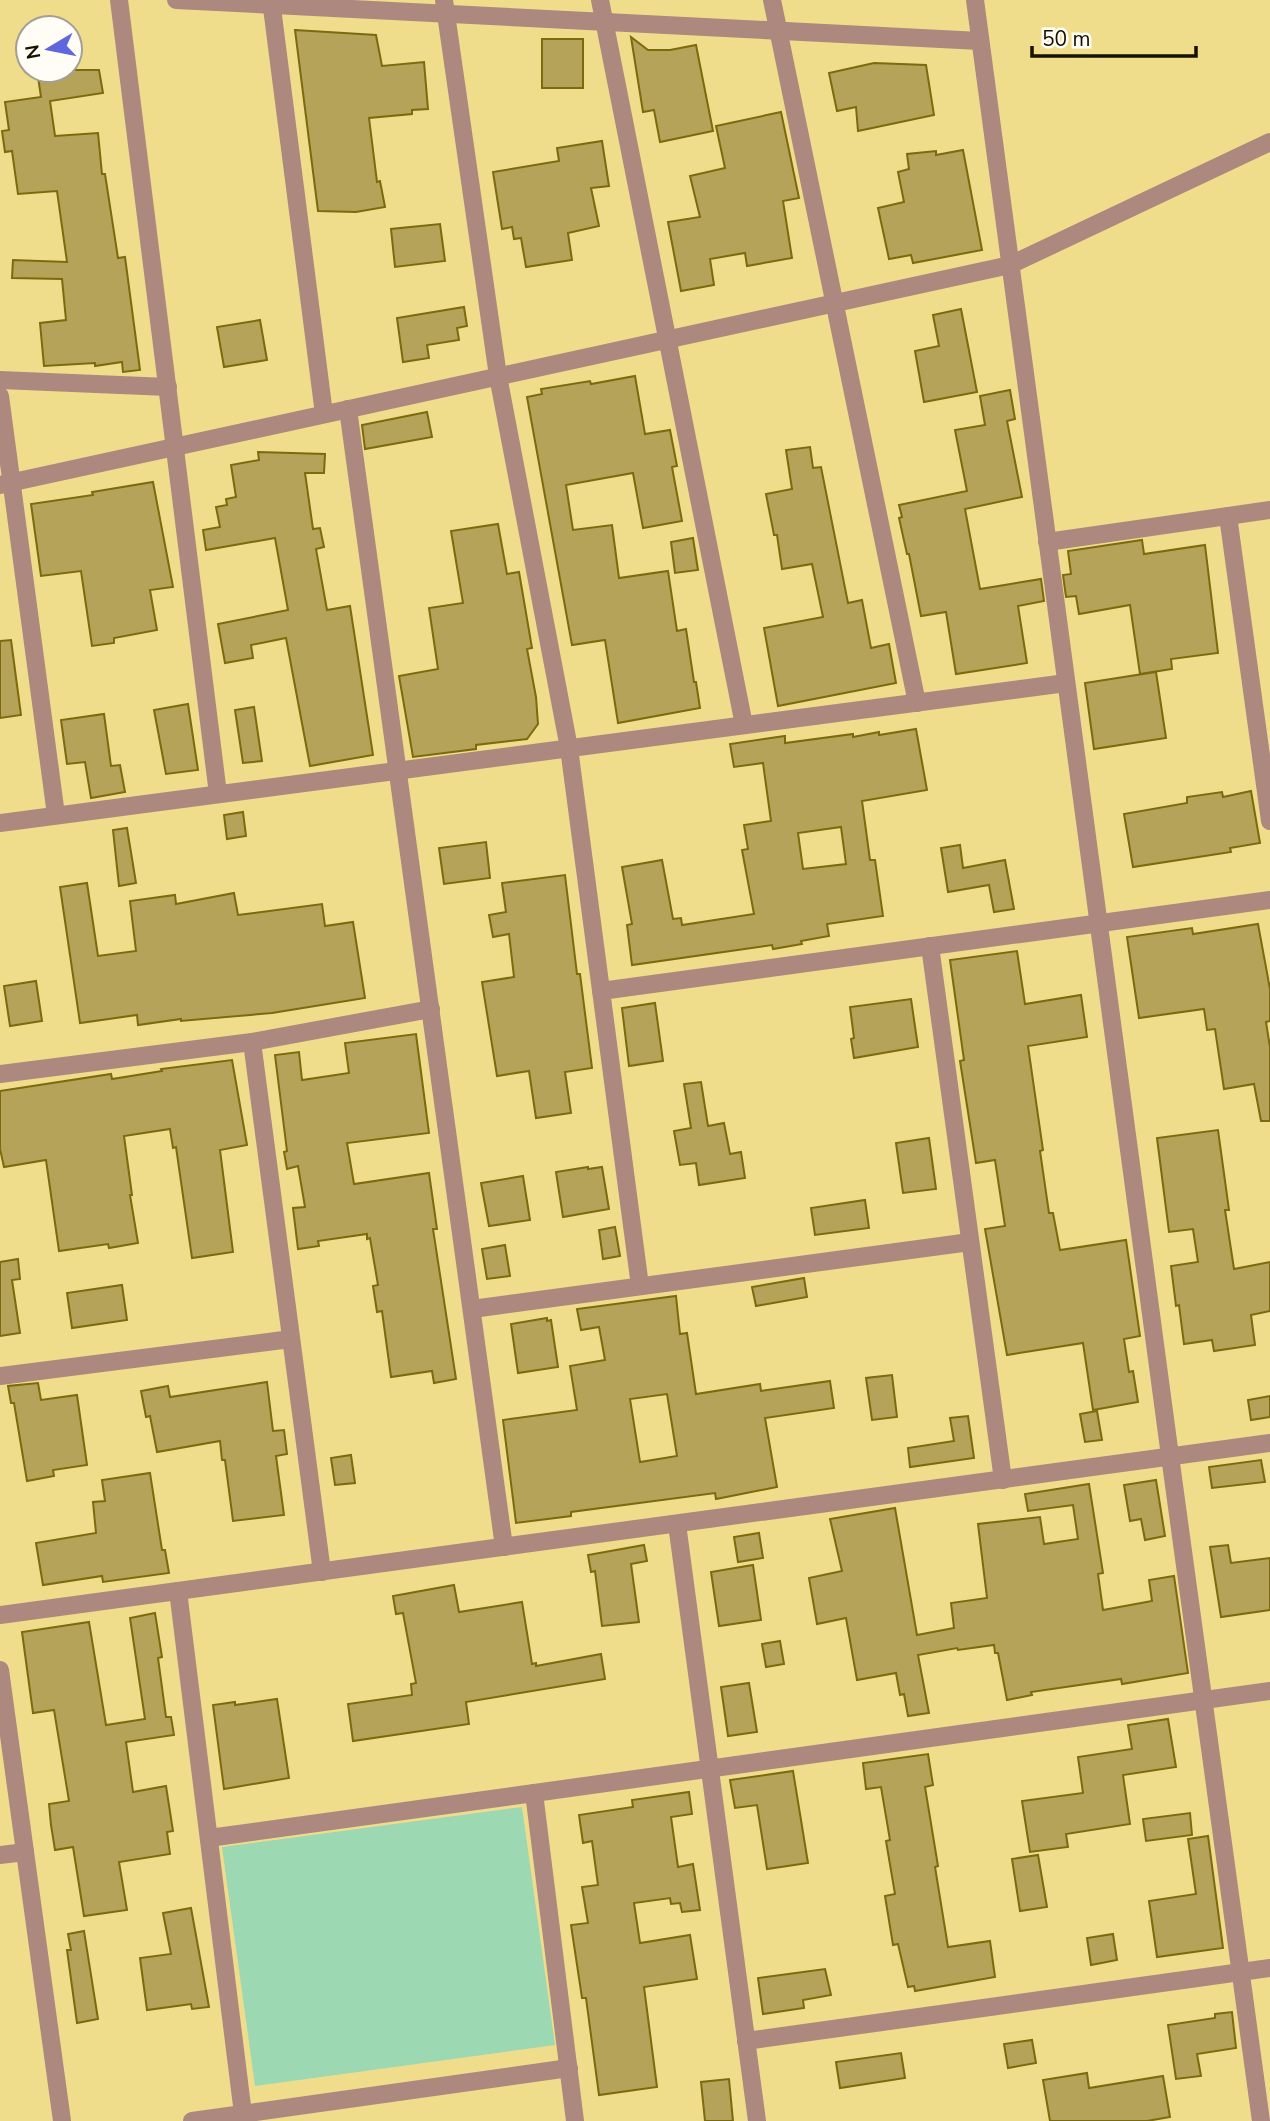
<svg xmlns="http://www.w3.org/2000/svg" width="1270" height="2121" viewBox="0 0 1270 2121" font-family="'Nunito Sans',sans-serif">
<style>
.pitch{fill:#9cd9b3}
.building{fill:#b4a358;stroke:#7c6a0d;stroke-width:2;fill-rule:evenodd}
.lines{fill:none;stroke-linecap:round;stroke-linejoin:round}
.minor{stroke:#ac887e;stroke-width:18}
</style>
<rect width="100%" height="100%" fill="#f0dd8b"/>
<path class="pitch" d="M 522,1807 L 555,2045 L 255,2086 L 222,1847 Z"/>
<g class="building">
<path d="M 295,30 L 376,35 L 382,66 L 424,62 L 428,109 L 412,110 L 412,114 L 369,118 L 377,182 L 380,181 L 385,207 L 356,212 L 318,211 Z"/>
<path d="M 631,37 L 648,50 L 670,50 L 696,45 L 713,131 L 660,142 L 654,110 L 643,112 Z"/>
<rect x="542" y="39" width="41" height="49"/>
<path d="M 874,63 L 926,65 L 934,115 L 858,131 L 856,107 L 837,111 L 829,73 Z"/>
<path d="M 37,70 L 99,70 L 103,93 L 50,101 L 55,136 L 98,133 L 102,174 L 105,174 L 118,258 L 125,257 L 140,370 L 123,372 L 122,362 L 95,366 L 95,363 L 44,366 L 40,323 L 66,320 L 62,279 L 12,278 L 13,260 L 67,262 L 57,191 L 18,194 L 12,151 L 5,152 L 2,131 L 9,130 L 5,102 L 41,97 Z"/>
<path d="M 781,112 L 799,198 L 783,201 L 792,258 L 747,266 L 745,253 L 710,259 L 714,285 L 681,291 L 668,222 L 700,217 L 690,176 L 725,168 L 716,126 Z"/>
<path d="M 602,141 L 609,186 L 591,188 L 599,226 L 568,233 L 572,260 L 526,267 L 521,238 L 514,239 L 512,227 L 502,229 L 493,172 L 559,161 L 557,148 Z"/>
<path d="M 963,150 L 982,250 L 913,263 L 911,255 L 889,259 L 878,208 L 904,202 L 898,172 L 909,169 L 907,154 L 936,151 L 936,155 Z"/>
<path d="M 440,224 L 445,261 L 395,267 L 391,229 Z"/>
<path d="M 464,307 L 467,326 L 457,328 L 459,340 L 427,345 L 429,358 L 403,362 L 397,318 Z"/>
<path d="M 961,309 L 977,392 L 924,402 L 915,351 L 939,346 L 933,315 Z"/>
<path d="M 260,320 L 267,360 L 224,367 L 217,327 Z"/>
<path d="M 635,376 L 645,434 L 670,430 L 677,466 L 672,467 L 682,521 L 643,528 L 633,473 L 566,485 L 573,530 L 612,525 L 619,578 L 668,571 L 677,631 L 686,629 L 694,682 L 696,682 L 700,708 L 618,723 L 605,640 L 572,645 L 527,397 L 542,394 L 541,389 L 590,381 L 591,384 Z"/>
<path d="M 1010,390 L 1015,419 L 1007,421 L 1022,497 L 965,509 L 980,589 L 1041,579 L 1044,601 L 1018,606 L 1027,663 L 956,674 L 946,612 L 921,616 L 909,554 L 907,554 L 899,518 L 902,517 L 899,505 L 967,491 L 955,430 L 985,425 L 980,396 Z"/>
<path d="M 427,412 L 432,437 L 365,449 L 362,425 Z"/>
<path d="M 810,447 L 813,468 L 821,467 L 848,603 L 862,600 L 871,648 L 889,644 L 896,683 L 778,706 L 764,628 L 823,617 L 812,564 L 782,569 L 777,535 L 774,535 L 766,494 L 792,489 L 786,450 Z"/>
<path d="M 258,452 L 325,454 L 324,473 L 305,473 L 313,529 L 320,528 L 324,547 L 316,549 L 327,610 L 350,606 L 373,755 L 310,766 L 286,638 L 251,645 L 253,658 L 225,663 L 218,624 L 288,610 L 275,538 L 206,550 L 203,530 L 220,527 L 216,507 L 227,505 L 226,499 L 236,497 L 231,465 L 259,460 Z"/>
<path d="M 153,482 L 173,587 L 150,590 L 157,630 L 114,638 L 114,643 L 92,646 L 81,571 L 41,576 L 31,504 L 93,495 L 92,492 Z"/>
<path d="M 498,524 L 507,574 L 519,572 L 532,648 L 527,649 L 536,697 L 538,724 L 527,739 L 476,745 L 476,749 L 413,757 L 399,676 L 438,669 L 429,608 L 463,603 L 451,531 Z"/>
<path d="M 693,538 L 698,570 L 675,573 L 671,542 Z"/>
<path d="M 1142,540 L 1144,554 L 1205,545 L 1218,653 L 1171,659 L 1172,669 L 1140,674 L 1130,605 L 1079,614 L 1076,596 L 1066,597 L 1063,575 L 1071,574 L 1068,551 Z"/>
<path d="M 11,640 L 21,715 L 0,718 L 0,641 Z"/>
<path d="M 1156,672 L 1166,738 L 1094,749 L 1085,683 Z"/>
<path d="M 188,704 L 198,770 L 166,774 L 154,710 Z"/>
<path d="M 254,707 L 262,761 L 243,763 L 235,710 Z"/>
<path d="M 104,714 L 111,766 L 120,765 L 125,792 L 91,798 L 85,762 L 67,764 L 61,720 Z"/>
<path d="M 916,729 L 927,790 L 862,801 L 870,860 L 875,860 L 883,916 L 827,924 L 829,936 L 801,941 L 802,944 L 773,949 L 772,945 L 632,965 L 627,925 L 632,924 L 622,867 L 662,860 L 673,919 L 681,918 L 682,925 L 754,914 L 742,850 L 748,849 L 744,825 L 771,821 L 763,763 L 734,767 L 730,744 L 785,736 L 785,743 L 853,734 L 853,737 L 879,732 L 879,735 ZM 841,827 L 846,864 L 803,869 L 798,833 Z"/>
<path d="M 1251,791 L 1260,843 L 1230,848 L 1231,852 L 1133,867 L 1124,814 L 1187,803 L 1187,797 L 1222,792 L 1223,797 Z"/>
<path d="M 243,812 L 246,836 L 227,839 L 224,815 Z"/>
<path d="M 127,828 L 136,883 L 119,886 L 113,830 Z"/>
<path d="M 486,842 L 490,878 L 444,884 L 439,848 Z"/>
<path d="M 960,845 L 963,868 L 1005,860 L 1014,909 L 994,912 L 989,885 L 948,892 L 941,848 Z"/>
<path d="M 565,875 L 577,974 L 580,974 L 592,1068 L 565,1072 L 571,1113 L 536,1118 L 529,1071 L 497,1076 L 482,982 L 514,977 L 509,934 L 493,937 L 489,915 L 506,912 L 502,883 Z"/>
<path d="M 87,883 L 98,956 L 136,951 L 130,901 L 175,895 L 176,904 L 234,893 L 238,915 L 322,904 L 325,926 L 353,922 L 365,998 L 272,1013 L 181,1021 L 181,1019 L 138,1025 L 137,1015 L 80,1023 L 60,887 Z"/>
<path d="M 1258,924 L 1270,989 L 1270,1021 L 1266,1022 L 1270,1047 L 1270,1121 L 1261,1121 L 1254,1084 L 1224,1089 L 1215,1029 L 1207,1030 L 1204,1009 L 1139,1018 L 1127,937 L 1192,928 L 1193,934 Z"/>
<path d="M 1017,951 L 1025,1004 L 1081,995 L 1087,1037 L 1028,1046 L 1043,1150 L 1040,1151 L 1049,1213 L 1053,1213 L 1060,1250 L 1126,1240 L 1140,1336 L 1124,1339 L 1129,1372 L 1133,1371 L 1138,1402 L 1093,1410 L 1083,1343 L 1007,1355 L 985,1229 L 1005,1226 L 995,1160 L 976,1163 L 960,1061 L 964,1060 L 950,960 Z"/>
<path d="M 36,981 L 42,1021 L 10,1026 L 4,986 Z"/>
<path d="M 911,999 L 918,1047 L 854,1058 L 851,1039 L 854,1038 L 850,1007 Z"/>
<path d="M 655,1003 L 663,1061 L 629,1066 L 622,1008 Z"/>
<path d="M 416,1034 L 429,1133 L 347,1143 L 354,1184 L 429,1173 L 437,1229 L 433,1229 L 456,1379 L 434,1383 L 432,1371 L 391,1377 L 382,1311 L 377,1312 L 373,1286 L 378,1285 L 370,1238 L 367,1239 L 367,1234 L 318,1241 L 319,1246 L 298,1249 L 293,1208 L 305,1207 L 298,1166 L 287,1169 L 284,1152 L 287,1151 L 275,1055 L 299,1052 L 302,1080 L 349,1073 L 345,1043 Z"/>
<path d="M 232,1060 L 247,1145 L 220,1150 L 233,1252 L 192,1258 L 176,1147 L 173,1148 L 170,1129 L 124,1136 L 132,1195 L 130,1195 L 138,1243 L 109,1248 L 108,1244 L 59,1251 L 46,1160 L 4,1167 L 0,1149 L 0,1091 L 111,1074 L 112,1079 L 162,1071 L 161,1069 Z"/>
<path d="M 701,1082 L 708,1126 L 724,1123 L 730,1154 L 741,1152 L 745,1178 L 699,1185 L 696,1163 L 680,1165 L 674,1131 L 691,1128 L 684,1084 Z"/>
<path d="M 1218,1130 L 1229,1210 L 1225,1210 L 1234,1269 L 1270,1262 L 1270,1311 L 1251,1315 L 1255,1345 L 1214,1351 L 1212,1340 L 1184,1344 L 1179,1305 L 1176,1306 L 1171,1266 L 1198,1262 L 1193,1229 L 1169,1232 L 1157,1138 Z"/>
<path d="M 929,1138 L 936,1189 L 903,1193 L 896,1143 Z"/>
<path d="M 588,1167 L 588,1169 L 602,1167 L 609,1209 L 563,1217 L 556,1172 Z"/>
<path d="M 523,1176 L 530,1220 L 489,1226 L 481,1183 Z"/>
<path d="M 865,1200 L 869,1228 L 815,1235 L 811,1208 Z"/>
<path d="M 615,1227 L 620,1256 L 603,1259 L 599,1230 Z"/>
<path d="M 505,1245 L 510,1276 L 487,1279 L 482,1249 Z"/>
<path d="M 18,1259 L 20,1279 L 12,1280 L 20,1333 L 0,1336 L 0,1262 Z"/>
<path d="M 804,1278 L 807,1297 L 756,1306 L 752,1287 Z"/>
<path d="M 122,1285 L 127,1320 L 72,1328 L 67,1293 Z"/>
<path d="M 676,1296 L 680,1334 L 687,1333 L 696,1394 L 760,1384 L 761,1391 L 830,1381 L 834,1408 L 765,1418 L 777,1487 L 716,1499 L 715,1493 L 571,1512 L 571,1516 L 516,1523 L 503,1420 L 577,1410 L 570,1366 L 605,1360 L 599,1327 L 581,1330 L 577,1309 ZM 667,1394 L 677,1456 L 640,1462 L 630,1399 Z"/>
<path d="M 547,1318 L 547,1321 L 551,1320 L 558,1367 L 518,1373 L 511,1324 Z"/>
<path d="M 892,1375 L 897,1417 L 872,1420 L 866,1378 Z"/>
<path d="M 267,1382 L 273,1431 L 284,1430 L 287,1454 L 276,1456 L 284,1515 L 233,1521 L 225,1460 L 222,1460 L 220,1441 L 157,1452 L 150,1416 L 146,1417 L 141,1391 L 168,1386 L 170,1397 Z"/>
<path d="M 38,1383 L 41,1400 L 77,1395 L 87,1465 L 53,1470 L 54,1476 L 27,1481 L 14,1403 L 11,1403 L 8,1386 Z"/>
<path d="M 1270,1396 L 1270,1417 L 1251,1420 L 1248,1400 Z"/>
<path d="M 1097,1411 L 1102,1440 L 1085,1442 L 1080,1414 Z"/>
<path d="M 968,1416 L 974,1458 L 910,1467 L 908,1448 L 954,1441 L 950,1418 Z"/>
<path d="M 351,1455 L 355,1483 L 335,1485 L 331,1458 Z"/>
<path d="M 1261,1460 L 1265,1482 L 1212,1488 L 1209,1467 Z"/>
<path d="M 150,1473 L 162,1550 L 165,1550 L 169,1573 L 103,1582 L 102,1576 L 43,1585 L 36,1543 L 96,1533 L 93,1502 L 105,1501 L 102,1480 Z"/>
<path d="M 1156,1480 L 1165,1536 L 1145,1540 L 1141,1519 L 1130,1521 L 1124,1485 Z"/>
<path d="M 1089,1484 L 1103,1573 L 1098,1574 L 1103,1610 L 1152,1601 L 1149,1580 L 1174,1576 L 1188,1673 L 1122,1684 L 1121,1679 L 1031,1692 L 1032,1695 L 1007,1700 L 998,1653 L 995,1653 L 994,1645 L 958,1650 L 957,1648 L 918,1655 L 929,1713 L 908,1716 L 904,1694 L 900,1695 L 896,1673 L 857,1680 L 846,1618 L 817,1624 L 809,1578 L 842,1571 L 830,1519 L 895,1508 L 917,1635 L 954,1628 L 951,1603 L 987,1598 L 978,1524 L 1040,1517 L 1044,1544 L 1078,1539 L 1073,1505 L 1028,1511 L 1025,1494 Z"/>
<path d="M 759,1533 L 763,1558 L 738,1562 L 734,1537 Z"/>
<path d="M 644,1545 L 647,1561 L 631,1564 L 639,1622 L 602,1626 L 595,1571 L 591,1572 L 588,1555 Z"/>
<path d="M 1228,1545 L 1231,1563 L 1270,1558 L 1270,1610 L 1221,1617 L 1210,1547 Z"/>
<path d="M 753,1565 L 761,1620 L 719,1626 L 711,1572 Z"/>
<path d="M 454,1585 L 459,1612 L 522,1602 L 532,1664 L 536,1663 L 536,1666 L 601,1654 L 605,1679 L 466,1702 L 469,1724 L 353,1741 L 348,1704 L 412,1695 L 411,1684 L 416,1683 L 403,1613 L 396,1614 L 393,1596 Z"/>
<path d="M 155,1613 L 162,1657 L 158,1658 L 166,1717 L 171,1717 L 174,1735 L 126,1742 L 133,1792 L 166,1786 L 173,1831 L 167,1832 L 170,1854 L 119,1862 L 127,1910 L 84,1916 L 73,1847 L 55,1850 L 51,1825 L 49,1804 L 69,1801 L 54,1710 L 33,1713 L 22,1632 L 89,1622 L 106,1725 L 145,1719 L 130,1618 Z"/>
<path d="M 780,1641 L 784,1664 L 766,1667 L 762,1644 Z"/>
<path d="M 749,1683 L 757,1732 L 728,1736 L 721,1687 Z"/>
<path d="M 277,1699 L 289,1778 L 224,1789 L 213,1705 L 235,1702 L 235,1705 Z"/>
<path d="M 1168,1719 L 1176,1767 L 1123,1775 L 1130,1824 L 1066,1834 L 1068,1847 L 1030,1852 L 1022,1801 L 1083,1793 L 1078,1757 L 1132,1749 L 1128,1725 Z"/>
<path d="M 928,1754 L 933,1785 L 925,1787 L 938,1866 L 935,1867 L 948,1947 L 990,1941 L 995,1977 L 915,1991 L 914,1986 L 908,1987 L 898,1944 L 893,1945 L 885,1896 L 895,1894 L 886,1841 L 890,1840 L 881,1787 L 866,1789 L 863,1763 Z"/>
<path d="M 793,1771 L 808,1863 L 767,1869 L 757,1805 L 735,1808 L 730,1780 Z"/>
<path d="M 689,1792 L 692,1814 L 671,1817 L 678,1867 L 693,1864 L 700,1910 L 682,1912 L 680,1903 L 671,1904 L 670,1898 L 634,1903 L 640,1943 L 690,1935 L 697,1979 L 644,1987 L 657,2087 L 599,2095 L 586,1998 L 582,1998 L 571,1925 L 588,1923 L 582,1887 L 598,1885 L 592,1841 L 583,1843 L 579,1815 L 633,1807 L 632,1800 Z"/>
<path d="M 1190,1813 L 1192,1835 L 1146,1841 L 1143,1819 Z"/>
<path d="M 1208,1836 L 1223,1948 L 1157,1957 L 1149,1901 L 1196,1894 L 1188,1839 Z"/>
<path d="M 1038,1855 L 1047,1907 L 1020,1911 L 1012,1859 Z"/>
<path d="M 191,1908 L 209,2007 L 192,2009 L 191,2004 L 147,2010 L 140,1958 L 171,1954 L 163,1913 Z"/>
<path d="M 84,1931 L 98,2019 L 77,2023 L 67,1950 L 71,1950 L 68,1934 Z"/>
<path d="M 1113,1934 L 1117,1960 L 1091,1965 L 1087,1938 Z"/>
<path d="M 825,1969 L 831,1995 L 803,2000 L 804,2008 L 763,2014 L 758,1978 Z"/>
<path d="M 1232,2012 L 1236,2048 L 1197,2054 L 1201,2076 L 1176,2079 L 1168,2025 L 1215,2018 L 1215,2014 Z"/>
<path d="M 1032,2040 L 1036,2063 L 1008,2068 L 1004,2044 Z"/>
<path d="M 901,2053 L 905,2078 L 840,2088 L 836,2062 Z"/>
<path d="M 1087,2073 L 1089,2088 L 1163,2076 L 1170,2117 L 1147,2121 L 1050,2121 L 1043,2080 Z"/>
<path d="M 729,2079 L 733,2121 L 705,2121 L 701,2082 Z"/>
</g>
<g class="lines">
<g class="minor">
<path d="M 119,0 L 218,794"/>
<path d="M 176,0 L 980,41"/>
<path d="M 271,0 L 324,414"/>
<path d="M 444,0 L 498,376 L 569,748 L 640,1286"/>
<path d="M 600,0 L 744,725"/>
<path d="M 772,0 L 917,703"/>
<path d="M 975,0 L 1170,1456 L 1261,2121"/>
<path d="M 0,380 L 168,387"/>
<path d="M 0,396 L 56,815"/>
<path d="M 348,409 L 504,1547"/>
<path d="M 0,485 L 1010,265 L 1270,142"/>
<path d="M 1228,516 L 1270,821"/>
<path d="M 1047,542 L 1270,510"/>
<path d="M 0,823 L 1066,683"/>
<path d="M 930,946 L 1003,1480"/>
<path d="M 601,991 L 1270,900"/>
<path d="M 252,1042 L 322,1572"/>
<path d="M 0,1074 L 252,1042 L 431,1009"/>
<path d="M 472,1309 L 970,1242"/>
<path d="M 0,1376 L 291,1339"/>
<path d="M 677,1524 L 757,2121"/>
<path d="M 178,1591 L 243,2114"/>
<path d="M 0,1615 L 1270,1443"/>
<path d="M 0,1670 L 62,2121"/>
<path d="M 534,1793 L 575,2121"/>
<path d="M 209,1838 L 1270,1691"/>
<path d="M 0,1855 L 25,1852"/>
<path d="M 746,2041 L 1270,1968"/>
<path d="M 192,2121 L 569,2068"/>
</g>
</g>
<g transform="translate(49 49) rotate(260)"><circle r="33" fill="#fffdf6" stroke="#a29f94" stroke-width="2"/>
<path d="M0-5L12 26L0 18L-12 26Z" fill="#5f66de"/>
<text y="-10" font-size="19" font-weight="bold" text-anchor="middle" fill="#161100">N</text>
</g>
<path d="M1032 46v10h164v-10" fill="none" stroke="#161100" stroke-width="3.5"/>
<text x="1042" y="46" font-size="21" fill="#161100" stroke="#fffdf6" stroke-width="5" paint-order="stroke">50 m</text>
</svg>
